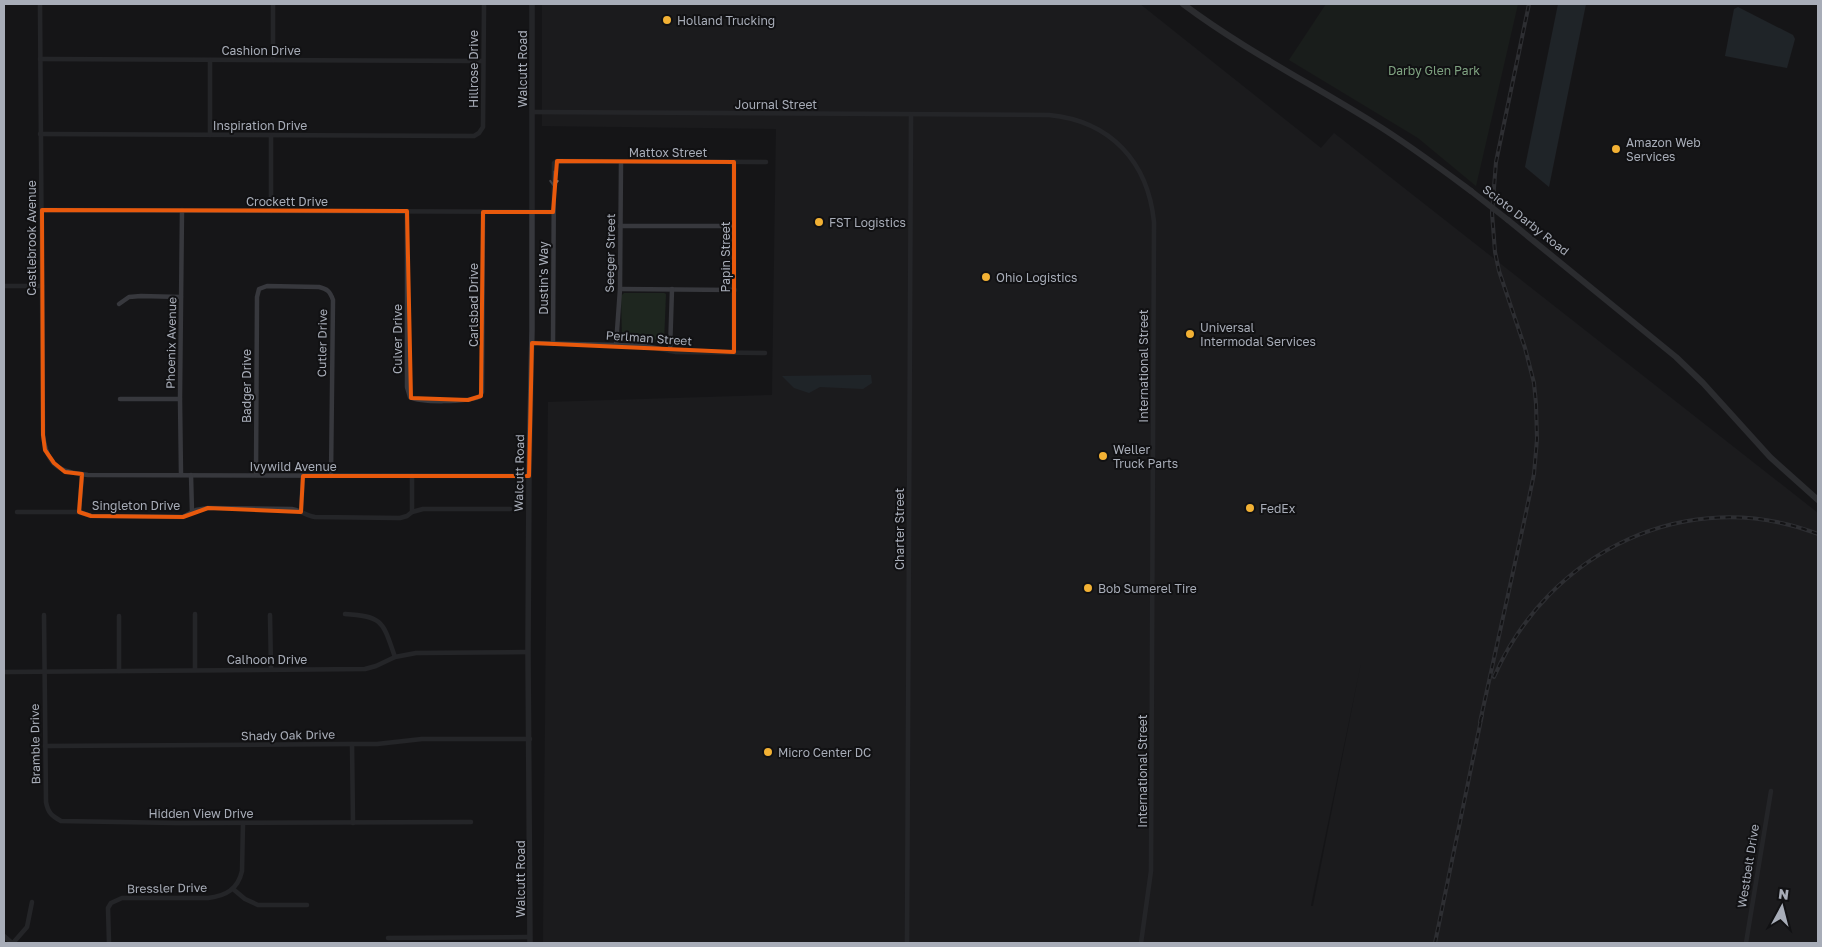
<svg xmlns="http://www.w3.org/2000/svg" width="1822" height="947" viewBox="0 0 1822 947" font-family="'Golos Text',sans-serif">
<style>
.built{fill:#222225;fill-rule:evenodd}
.green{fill:#1e261f}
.water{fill:#2c353c}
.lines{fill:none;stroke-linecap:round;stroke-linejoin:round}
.minor{stroke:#37383d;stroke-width:4.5}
.tertiary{stroke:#37383d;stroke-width:5.5}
.secondary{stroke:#45474d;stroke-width:6}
.rail-casing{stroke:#4a4c52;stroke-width:4}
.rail{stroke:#111113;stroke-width:2;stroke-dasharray:5.5;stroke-linecap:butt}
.secondary-bridge{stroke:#45474d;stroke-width:6}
.oneway{stroke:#757881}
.marked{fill:none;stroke:#e8590c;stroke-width:4;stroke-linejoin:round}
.poi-dot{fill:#f2b134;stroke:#111113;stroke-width:2}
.labels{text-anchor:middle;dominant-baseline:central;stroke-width:4;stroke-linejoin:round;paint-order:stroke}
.poi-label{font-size:12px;fill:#a8adb8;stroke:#111113;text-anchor:start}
.street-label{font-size:12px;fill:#a8adb8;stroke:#111113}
.park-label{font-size:12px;fill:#7fa381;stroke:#111113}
</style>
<rect width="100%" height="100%" fill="#161618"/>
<path class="built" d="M 542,4 L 1140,4 L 1321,148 L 1334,133 L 1818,513 L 1818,943 L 543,943 L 548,402 L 772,395 L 776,129 L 542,126 ZM 1361,663 L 1313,906 L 1311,906 L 1311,905 Z"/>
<g class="green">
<path d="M 1326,4 L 1518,4 L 1476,186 L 1418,138 L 1289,60 Z"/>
<path d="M 624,293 L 664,293 L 666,294 L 664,343 L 622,340 L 621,296 Z"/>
</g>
<g class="water">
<path d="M 1558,4 L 1586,4 L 1549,187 L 1525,167 Z"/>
<path d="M 1738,7 L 1793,35 L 1795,39 L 1787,68 L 1725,56 L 1734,9 Z"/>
<path d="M 861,375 L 871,375 L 872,383 L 863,389 L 820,387 L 809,393 L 794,388 L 782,376 Z"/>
</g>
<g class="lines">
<g class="minor">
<path d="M 40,4 L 43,435 C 47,466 58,472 88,475 L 529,476"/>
<path d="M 40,59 L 483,61"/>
<path d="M 273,60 L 273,4"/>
<path d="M 532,112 L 1049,115 C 1111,121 1148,162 1154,222 L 1151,871 L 1141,943"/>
<path d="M 40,134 L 474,136 L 479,133 L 483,127 L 484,4"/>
<path d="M 210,135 L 210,60"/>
<path d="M 271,136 L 271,211"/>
<path d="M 734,162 L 734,352"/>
<path d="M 42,210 L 553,212"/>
<path d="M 407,211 L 407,387 L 410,397 C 421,403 466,402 479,397 L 482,392 L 483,212"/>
<path d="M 620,226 L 734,226"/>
<path d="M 4,286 L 42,286"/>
<path d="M 620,289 L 735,290"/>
<path d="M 119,304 L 129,297 L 141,296 L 181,297"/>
<path d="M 532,343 L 616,345 L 645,346 L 676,352 L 765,353"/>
<path d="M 553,344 L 554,163 L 557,161 L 766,162"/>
<path d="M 616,345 L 620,289 L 621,162"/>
<path d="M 670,351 L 672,289"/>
<path d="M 120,399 L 180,399"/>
<path d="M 181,475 L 180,399 L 182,210"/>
<path d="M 191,475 L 192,512"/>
<path d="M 256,475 L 257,297 L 259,289 L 267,286 L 319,287 C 327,289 330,291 333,300 L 331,476"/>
<path d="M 17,512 L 79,512 L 91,516 L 183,517 L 196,510 L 208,508 L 292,509 C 300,510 306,516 315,517 L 400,518 L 407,516 L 412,512 L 412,476"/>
<path d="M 79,512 L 82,474"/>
<path d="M 301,512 L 303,476"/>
<path d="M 412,512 L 423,509 L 510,509"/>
<path d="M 345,614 C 384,616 383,623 395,657"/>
<path d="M 44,615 L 46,802 C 48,813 52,816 61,821 L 177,823 L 471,822"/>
<path d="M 270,615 L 271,669"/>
<path d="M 119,616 L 119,671"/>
<path d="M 195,670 L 195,614"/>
<path d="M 4,672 L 365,669 L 376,666 L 395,657 L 416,653 L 528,652"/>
<path d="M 352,744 L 353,823"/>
<path d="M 45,746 L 352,744 L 377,744 L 422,739 L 530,739"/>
<path d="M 233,889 L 245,899 L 258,905 L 307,905"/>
<path d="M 4,936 L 12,943"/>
<path d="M 388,938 L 530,937"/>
<path d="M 13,943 L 27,927 L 32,902"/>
<path d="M 109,943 L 108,908 L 111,903 L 122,898 L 208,898 C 226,896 238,889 242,871 L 243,823"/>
<path d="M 907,943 L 911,115"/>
<path d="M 1746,943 L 1771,791"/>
</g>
<path class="tertiary" d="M 530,943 L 528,652 L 529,476 L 532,330 L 532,4"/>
<g class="secondary">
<path d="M 1183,4 C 1243,49 1310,83 1374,123 C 1408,144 1440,168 1471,191"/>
<path d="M 1508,220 L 1676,357 L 1703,383 L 1770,457 L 1818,500"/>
</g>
<defs>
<g id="rail">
<path d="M 1494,677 C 1549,551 1688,484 1818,534"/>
<path d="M 1480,722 L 1524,522 L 1534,474 L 1537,439 L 1536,404 L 1534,383 L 1525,348 L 1499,271 L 1495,252 L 1492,213 L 1496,162 L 1529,4"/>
<path d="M 1435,943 L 1482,715"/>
</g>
</defs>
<use href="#rail" class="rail-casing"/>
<use href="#rail" class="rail"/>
<path class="secondary-bridge" d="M 1471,191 L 1508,220"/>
</g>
<defs><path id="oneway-shaft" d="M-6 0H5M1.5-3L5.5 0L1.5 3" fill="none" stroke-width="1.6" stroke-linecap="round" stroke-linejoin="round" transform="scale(1.25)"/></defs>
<use class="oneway" href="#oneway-shaft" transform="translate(554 179) rotate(91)"/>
<path d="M0 0H1822V947H0ZM 557,161 L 734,162 L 734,352 L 532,343 L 529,476 L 303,476 L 301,512 L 208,508 L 183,517 L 91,516 L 79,512 L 82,474 L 65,472 L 54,463 L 45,450 L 43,435 L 42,210 L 407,211 L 411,398 L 468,400 L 481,396 L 483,212 L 553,212 Z" fill="#161618" fill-opacity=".55" fill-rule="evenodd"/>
<path class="marked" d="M 557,161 L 734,162 L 734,352 L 532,343 L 529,476 L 303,476 L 301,512 L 208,508 L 183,517 L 91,516 L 79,512 L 82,474 L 65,472 L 54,463 L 45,450 L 43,435 L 42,210 L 407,211 L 411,398 L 468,400 L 481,396 L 483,212 L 553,212 Z"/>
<g class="poi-dot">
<circle cx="667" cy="20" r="5"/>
<circle cx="1616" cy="149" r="5"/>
<circle cx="819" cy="222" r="5"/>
<circle cx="986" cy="277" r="5"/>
<circle cx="1190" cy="334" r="5"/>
<circle cx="1103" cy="456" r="5"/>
<circle cx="1250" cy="508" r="5"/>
<circle cx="1088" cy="588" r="5"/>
<circle cx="768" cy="752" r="5"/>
</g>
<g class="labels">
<g class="poi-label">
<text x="677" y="20">Holland Trucking</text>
<text x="1626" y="142">Amazon Web<tspan x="1626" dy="14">Services</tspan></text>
<text x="829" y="222">FST Logistics</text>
<text x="996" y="277">Ohio Logistics</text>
<text x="1200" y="327">Universal<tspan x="1200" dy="14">Intermodal Services</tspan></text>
<text x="1113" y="449">Weller<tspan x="1113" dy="14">Truck Parts</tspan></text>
<text x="1260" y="508">FedEx</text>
<text x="1098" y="588">Bob Sumerel Tire</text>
<text x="778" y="752">Micro Center DC</text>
</g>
<g class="street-label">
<text x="261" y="50">Cashion Drive</text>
<text transform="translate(473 69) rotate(-90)">Hillrose Drive</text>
<text transform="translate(522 69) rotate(-90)">Walcutt Road</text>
<text x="776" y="104">Journal Street</text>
<text x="260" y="125">Inspiration Drive</text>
<text x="668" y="152">Mattox Street</text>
<text x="287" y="201">Crockett Drive</text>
<text transform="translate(1526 220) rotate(38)">Scioto Darby Road</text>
<text transform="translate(31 238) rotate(-90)">Castlebrook Avenue</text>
<text transform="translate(610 253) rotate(-89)">Seeger Street</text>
<text transform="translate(725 257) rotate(-90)">Papin Street</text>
<text transform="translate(543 278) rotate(-90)">Dustin's Way</text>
<text transform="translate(473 305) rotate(-90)">Carlsbad Drive</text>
<text transform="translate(649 338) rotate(4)">Perlman Street</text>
<text transform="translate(397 339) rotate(-90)">Culver Drive</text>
<text transform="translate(171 343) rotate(-89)">Phoenix Avenue</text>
<text transform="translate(322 343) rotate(-89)">Cutler Drive</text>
<text transform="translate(1143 366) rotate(-90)">International Street</text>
<text transform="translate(246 386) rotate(-90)">Badger Drive</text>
<text x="293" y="466">Ivywild Avenue</text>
<text transform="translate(519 473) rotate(-89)">Walcutt Road</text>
<text x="136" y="505">Singleton Drive</text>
<text transform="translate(899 529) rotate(-90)">Charter Street</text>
<text x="267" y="659">Calhoon Drive</text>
<text transform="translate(288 735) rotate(-1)">Shady Oak Drive</text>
<text transform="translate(35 744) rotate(-91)">Bramble Drive</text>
<text transform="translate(1142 771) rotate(-90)">International Street</text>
<text x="201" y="813">Hidden View Drive</text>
<text transform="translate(1748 866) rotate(-81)">Westbelt Drive</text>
<text transform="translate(520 879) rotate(-90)">Walcutt Road</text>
<text transform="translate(167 888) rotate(-1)">Bressler Drive</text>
</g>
<g class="park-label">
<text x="1434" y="70">Darby Glen Park</text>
</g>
</g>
<rect width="1822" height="947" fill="none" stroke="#a8adb8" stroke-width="10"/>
<g transform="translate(1782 907) rotate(7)" stroke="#111113" stroke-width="4" paint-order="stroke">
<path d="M0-4L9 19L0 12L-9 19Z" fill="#a8adb8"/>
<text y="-8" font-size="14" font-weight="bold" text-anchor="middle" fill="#a8adb8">N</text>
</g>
</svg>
